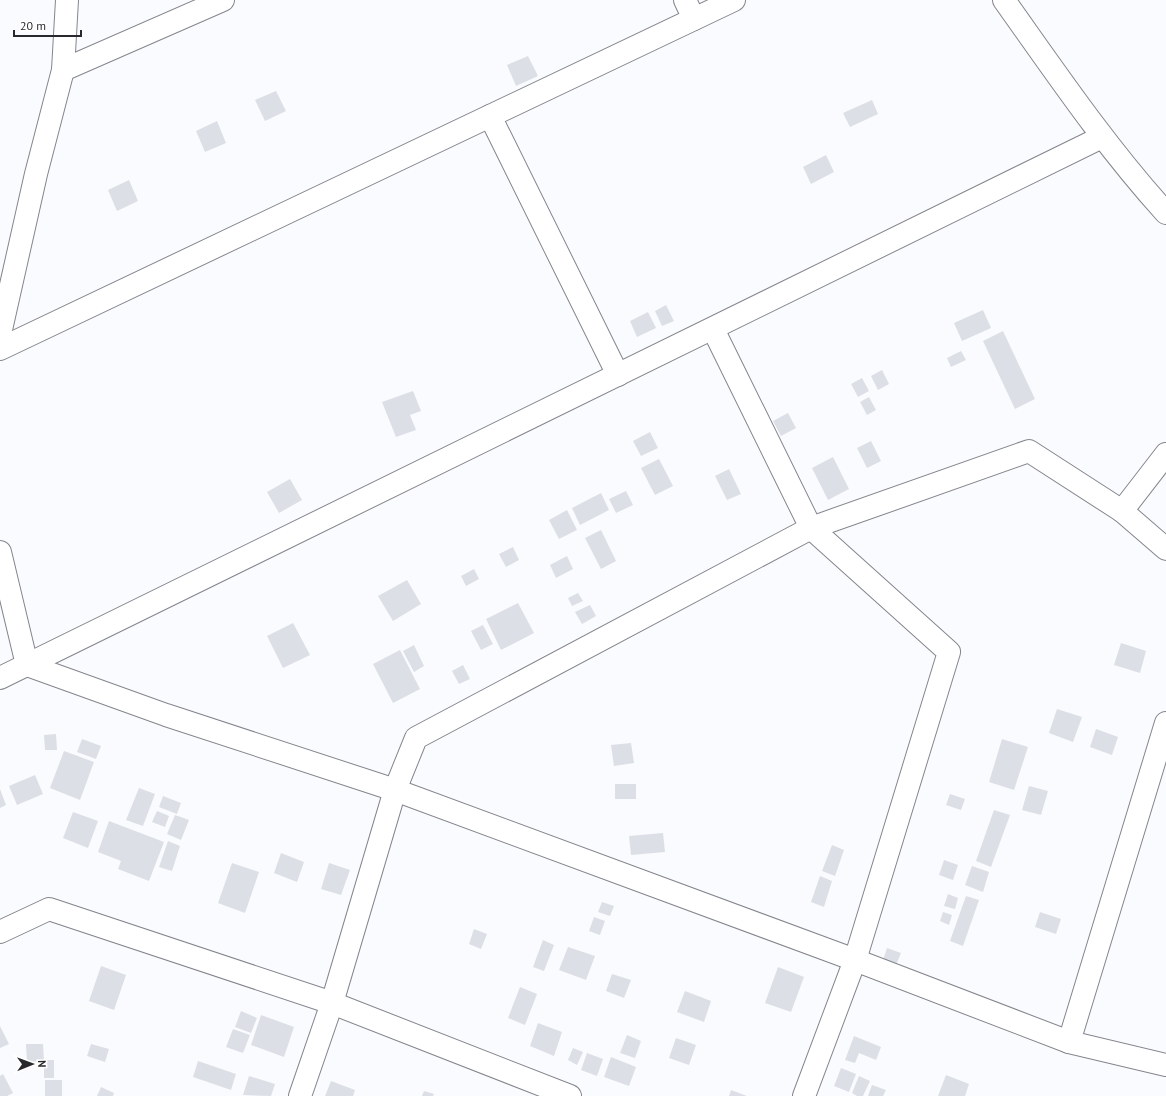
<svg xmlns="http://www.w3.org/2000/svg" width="1166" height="1096" viewBox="0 0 1166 1096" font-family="'PT Sans',sans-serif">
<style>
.building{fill:#dcdfe6}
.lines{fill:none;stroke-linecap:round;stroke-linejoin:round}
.minor-casing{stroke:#84868d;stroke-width:24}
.minor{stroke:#fff;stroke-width:22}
</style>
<rect width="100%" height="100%" fill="#fafbfe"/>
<g class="building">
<path d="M 528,56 L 538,76 L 516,86 L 507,65 Z"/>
<path d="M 276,91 L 286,111 L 265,121 L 255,100 Z"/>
<path d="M 872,100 L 878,114 L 850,127 L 843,113 Z"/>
<path d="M 217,121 L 226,143 L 205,152 L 196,131 Z"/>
<path d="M 826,155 L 834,172 L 811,184 L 803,167 Z"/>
<path d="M 129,180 L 138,201 L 117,211 L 108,190 Z"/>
<path d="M 666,305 L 674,321 L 662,326 L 655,311 Z"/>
<path d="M 983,310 L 991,328 L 962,341 L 954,323 Z"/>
<path d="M 648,312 L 656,328 L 637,337 L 630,321 Z"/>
<path d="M 1003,331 L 1035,399 L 1015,409 L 983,341 Z"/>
<path d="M 961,351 L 966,360 L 951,367 L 947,358 Z"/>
<path d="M 882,370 L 889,384 L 878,390 L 871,376 Z"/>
<path d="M 862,378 L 869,391 L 858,397 L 851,384 Z"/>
<path d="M 413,391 L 421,411 L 410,415 L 416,430 L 396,437 L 382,402 Z"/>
<path d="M 869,397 L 876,410 L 867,415 L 860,402 Z"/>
<path d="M 788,413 L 796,428 L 781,436 L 773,421 Z"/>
<path d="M 650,432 L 658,448 L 641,456 L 633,441 Z"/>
<path d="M 871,441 L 881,461 L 867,468 L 857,448 Z"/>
<path d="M 833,457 L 849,489 L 828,500 L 812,468 Z"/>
<path d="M 659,459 L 673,486 L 655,495 L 641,468 Z"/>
<path d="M 729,469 L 741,494 L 727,500 L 715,476 Z"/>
<path d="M 290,479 L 302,500 L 279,513 L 267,492 Z"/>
<path d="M 626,491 L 633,505 L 616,513 L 609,499 Z"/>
<path d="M 601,493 L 609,510 L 580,525 L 572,508 Z"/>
<path d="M 567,510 L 577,530 L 559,539 L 549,520 Z"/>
<path d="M 601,530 L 616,561 L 601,569 L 585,538 Z"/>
<path d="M 513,547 L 519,560 L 506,567 L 499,554 Z"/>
<path d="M 567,556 L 573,569 L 556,578 L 550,565 Z"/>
<path d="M 474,569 L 479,579 L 466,586 L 461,576 Z"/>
<path d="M 407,580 L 421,604 L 393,621 L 378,596 Z"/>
<path d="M 578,593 L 583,601 L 572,606 L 568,598 Z"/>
<path d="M 518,603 L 534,633 L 501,650 L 486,619 Z"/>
<path d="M 590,605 L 596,616 L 582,624 L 575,612 Z"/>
<path d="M 293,623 L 310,655 L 283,668 L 267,636 Z"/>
<path d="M 483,625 L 493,644 L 481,650 L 471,631 Z"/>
<path d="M 1121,643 L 1146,651 L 1140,673 L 1114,665 Z"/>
<path d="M 414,645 L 424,666 L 414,672 L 403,651 Z"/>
<path d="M 400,650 L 420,689 L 393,703 L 373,664 Z"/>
<path d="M 463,665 L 470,679 L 459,684 L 452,671 Z"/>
<path d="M 1057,709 L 1082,717 L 1073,742 L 1049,733 Z"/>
<path d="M 1096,729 L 1118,737 L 1112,755 L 1090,747 Z"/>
<path d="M 56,734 L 57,750 L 45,750 L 44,735 Z"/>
<path d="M 82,739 L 101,746 L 96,759 L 77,752 Z"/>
<path d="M 1002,739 L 1028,747 L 1014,790 L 989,782 Z"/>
<path d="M 631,743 L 634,763 L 614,766 L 611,745 Z"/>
<path d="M 64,751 L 94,762 L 80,800 L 50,788 Z"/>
<path d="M 35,775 L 43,794 L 17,805 L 9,786 Z"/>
<rect x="615" y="784" width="21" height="15"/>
<path d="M 1029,786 L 1048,791 L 1041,815 L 1022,810 Z"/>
<path d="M 139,788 L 155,794 L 143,826 L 126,820 Z"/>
<path d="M 0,789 L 6,805 L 0,808 Z"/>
<path d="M 950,794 L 965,799 L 961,810 L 946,805 Z"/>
<path d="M 163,796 L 181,803 L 177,814 L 159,807 Z"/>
<path d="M 994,810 L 1010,815 L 991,867 L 976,861 Z"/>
<path d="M 157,811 L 169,816 L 165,827 L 152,822 Z"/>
<path d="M 73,812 L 98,821 L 88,848 L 63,838 Z"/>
<path d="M 175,815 L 189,820 L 181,840 L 167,834 Z"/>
<path d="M 109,821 L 164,842 L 149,881 L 118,869 L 121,861 L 98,852 Z"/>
<path d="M 663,833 L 665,852 L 631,855 L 629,836 Z"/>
<path d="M 168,841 L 180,846 L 172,871 L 159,867 Z"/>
<path d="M 832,845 L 844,850 L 835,876 L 822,871 Z"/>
<path d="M 281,853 L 304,862 L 297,882 L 274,873 Z"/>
<path d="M 944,860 L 958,865 L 953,880 L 939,875 Z"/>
<path d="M 232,863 L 259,872 L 245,913 L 218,903 Z"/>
<path d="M 329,863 L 350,870 L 341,895 L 321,889 Z"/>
<path d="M 972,866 L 989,872 L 983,892 L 965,885 Z"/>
<path d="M 820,876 L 832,881 L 824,907 L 811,902 Z"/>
<path d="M 948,894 L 958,898 L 955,909 L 944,906 Z"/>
<path d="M 966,896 L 979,900 L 963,946 L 950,941 Z"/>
<path d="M 602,902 L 614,906 L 610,916 L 598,912 Z"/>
<path d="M 943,912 L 952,915 L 949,925 L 940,921 Z"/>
<path d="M 1040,912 L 1061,919 L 1056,934 L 1035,927 Z"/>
<path d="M 594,917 L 605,921 L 600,935 L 589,931 Z"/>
<path d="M 474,929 L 487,934 L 481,949 L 469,944 Z"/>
<path d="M 543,940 L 554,945 L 544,971 L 533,967 Z"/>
<path d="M 568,947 L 595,956 L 586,980 L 559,970 Z"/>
<path d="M 887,948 L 901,953 L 896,965 L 883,960 Z"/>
<path d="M 101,966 L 126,975 L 114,1010 L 89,1001 Z"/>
<path d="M 778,967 L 804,977 L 791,1012 L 765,1003 Z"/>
<path d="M 612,974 L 631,980 L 624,998 L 606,991 Z"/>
<path d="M 520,987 L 537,994 L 525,1025 L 508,1018 Z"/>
<path d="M 685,991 L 711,1001 L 704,1022 L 677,1012 Z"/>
<path d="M 241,1011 L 257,1018 L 251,1033 L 235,1027 Z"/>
<path d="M 261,1015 L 294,1027 L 284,1057 L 251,1045 Z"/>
<path d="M 538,1023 L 562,1032 L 554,1056 L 530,1046 Z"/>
<path d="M 0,1026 L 9,1044 L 0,1048 Z"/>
<path d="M 233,1029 L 250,1035 L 243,1053 L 226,1047 Z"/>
<path d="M 627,1035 L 641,1041 L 635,1058 L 620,1053 Z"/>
<path d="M 854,1036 L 881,1047 L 876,1060 L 859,1053 L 855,1063 L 845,1060 Z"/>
<path d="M 676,1038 L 696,1045 L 689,1065 L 669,1058 Z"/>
<path d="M 26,1044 L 43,1044 L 44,1061 L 27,1062 Z"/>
<path d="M 91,1044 L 109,1049 L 105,1062 L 87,1056 Z"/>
<path d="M 573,1048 L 583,1052 L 577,1065 L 568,1060 Z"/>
<path d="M 587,1053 L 603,1059 L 597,1076 L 581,1070 Z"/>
<path d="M 611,1057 L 636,1067 L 629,1086 L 604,1077 Z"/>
<rect x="44" y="1060" width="10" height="18"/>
<path d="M 198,1061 L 236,1074 L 231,1090 L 193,1077 Z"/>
<path d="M 841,1068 L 856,1074 L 849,1092 L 834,1086 Z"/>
<path d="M 3,1074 L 13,1093 L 7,1096 L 0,1096 L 0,1076 Z"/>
<path d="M 946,1075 L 969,1084 L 965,1096 L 938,1096 Z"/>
<path d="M 249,1076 L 275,1084 L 271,1096 L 243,1095 Z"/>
<path d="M 859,1076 L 870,1081 L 863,1096 L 857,1096 L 852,1093 Z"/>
<rect x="45" y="1080" width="17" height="16"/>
<path d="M 331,1081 L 355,1090 L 353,1096 L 325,1096 Z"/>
<path d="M 872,1085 L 886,1090 L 883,1096 L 868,1096 Z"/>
<path d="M 101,1087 L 114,1093 L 113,1096 L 97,1096 Z"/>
<path d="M 731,1090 L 747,1096 L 729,1096 Z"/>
<path d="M 424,1091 L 434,1094 L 433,1096 L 422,1096 Z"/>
</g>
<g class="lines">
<defs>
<g id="minor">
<path d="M 685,0 L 694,19"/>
<path d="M 1004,0 C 1056,73 1106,147 1166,213"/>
<path d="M 63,70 L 223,0"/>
<path d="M 490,116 L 618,375"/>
<path d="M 713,329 L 811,528 L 949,652 L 855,960 L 804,1096"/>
<path d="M 0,334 L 36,174 L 63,70 L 67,0"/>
<path d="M 0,349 L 734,0"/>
<path d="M 1122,511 L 1166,454"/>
<path d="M 0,552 L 27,665 L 166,715 L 395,790 L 855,960 L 1069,1042 L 1166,1065"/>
<path d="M 0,678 L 1102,137"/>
<path d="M 0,932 L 49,909 L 332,1003 L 570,1096"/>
<path d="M 1069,1042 L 1166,723"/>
<path d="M 300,1096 L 332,1003 L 395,790 L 416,738 L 811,528 L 1029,451 L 1122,511 L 1166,549"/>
</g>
</defs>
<use href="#minor" class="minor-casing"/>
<use href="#minor" class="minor"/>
</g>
<g transform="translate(32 1064) rotate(89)" stroke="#ffffff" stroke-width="3" paint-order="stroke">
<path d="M0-3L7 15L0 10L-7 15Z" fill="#28292c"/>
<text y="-6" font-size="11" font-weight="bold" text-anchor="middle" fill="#28292c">N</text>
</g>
<path d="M14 30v6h67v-6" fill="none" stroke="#28292c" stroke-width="2"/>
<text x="20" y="30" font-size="12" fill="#28292c" stroke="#ffffff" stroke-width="3" paint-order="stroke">20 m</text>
</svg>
